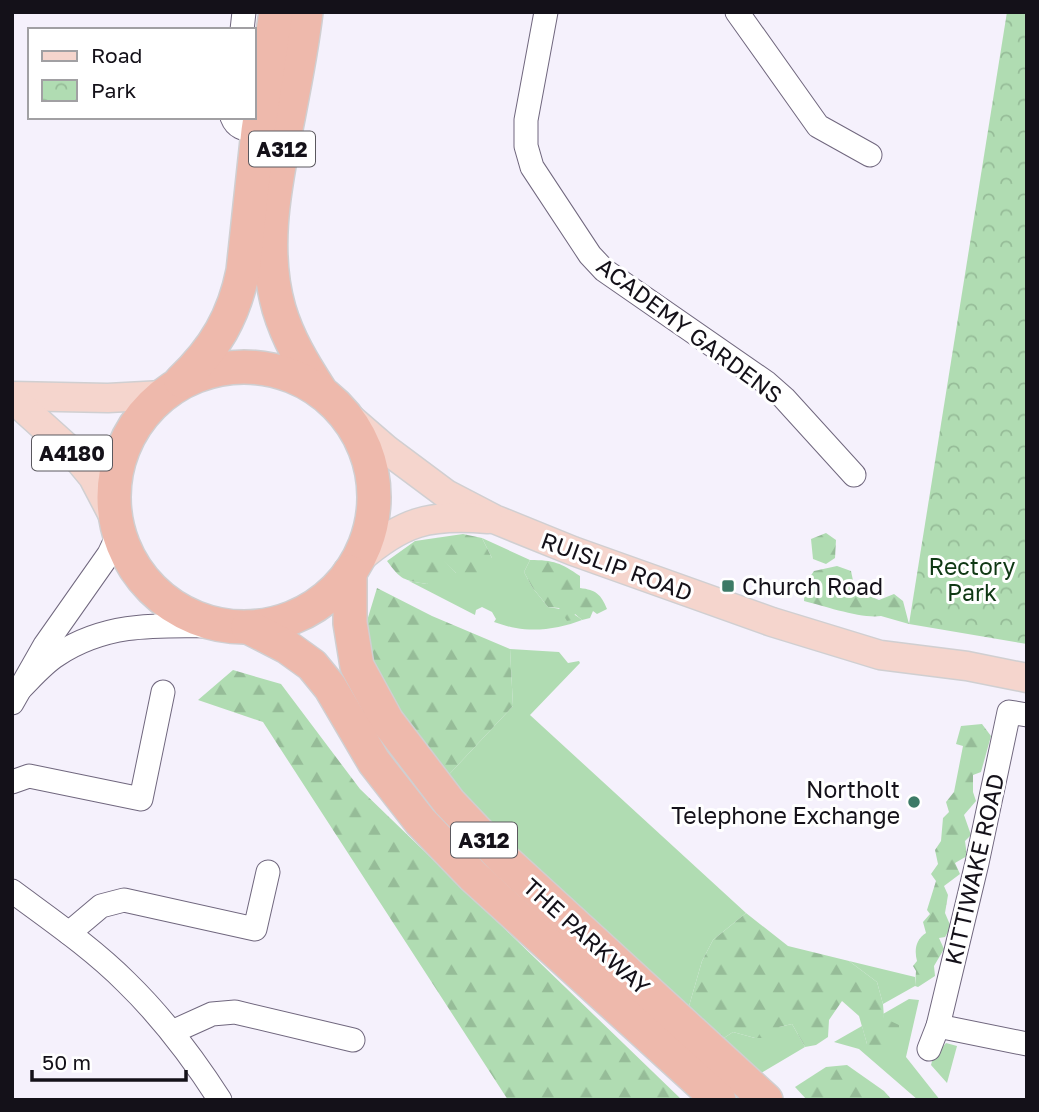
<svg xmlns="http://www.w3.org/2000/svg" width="1039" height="1112" viewBox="0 0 1039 1112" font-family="'Golos Text',sans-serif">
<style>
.grass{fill:#b0dcb2}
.forest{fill:url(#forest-firs)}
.park{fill:url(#park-crowns)}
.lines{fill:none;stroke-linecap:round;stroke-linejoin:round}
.minor-casing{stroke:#70677e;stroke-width:25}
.major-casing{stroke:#d0cfd1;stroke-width:31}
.highway-casing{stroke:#d0cfd1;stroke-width:36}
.minor{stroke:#fff;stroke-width:23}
.major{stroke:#f5d5cd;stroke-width:28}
.highway{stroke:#eeb9ac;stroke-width:33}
.poi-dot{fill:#3c7a66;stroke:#fff;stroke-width:2.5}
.labels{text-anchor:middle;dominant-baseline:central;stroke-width:6;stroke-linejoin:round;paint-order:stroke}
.shield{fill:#fff;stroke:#5a585e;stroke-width:2}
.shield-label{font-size:21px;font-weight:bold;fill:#141119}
.street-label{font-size:23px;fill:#141119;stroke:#fff}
.park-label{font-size:23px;fill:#0f3814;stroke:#fff}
.poi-label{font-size:23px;fill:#141119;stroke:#fff;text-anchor:start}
</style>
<defs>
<pattern id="forest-firs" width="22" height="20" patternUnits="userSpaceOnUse" patternTransform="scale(1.75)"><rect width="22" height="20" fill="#b0dcb2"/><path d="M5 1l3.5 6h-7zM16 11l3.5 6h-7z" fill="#96bc98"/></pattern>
<pattern id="park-crowns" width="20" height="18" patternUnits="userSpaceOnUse" patternTransform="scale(1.75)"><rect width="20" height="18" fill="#b0dcb2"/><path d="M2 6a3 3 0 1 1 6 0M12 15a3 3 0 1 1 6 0" fill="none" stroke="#96bc98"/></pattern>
</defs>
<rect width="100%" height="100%" fill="#f5f1fc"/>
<g class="grass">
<path d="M 482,538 L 530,560 L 524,572 L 532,587 L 548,607 C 561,609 572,611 582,620 C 562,628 537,632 516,628 C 508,627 501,624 494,622 L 496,619 L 492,612 L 482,607 L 476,610 L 475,615 L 409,581 L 427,584 L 441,557 L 456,573 L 492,558 Z"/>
<path d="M 510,649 L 559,652 L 568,663 L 579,661 L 580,663 L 530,715 L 746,913 L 713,940 L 702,961 L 687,1013 L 442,782 L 513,706 Z"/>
<path d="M 849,961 L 915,977 L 915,986 L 883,1004 L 877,982 Z"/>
<path d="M 909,999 L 919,1000 L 906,1057 L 940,1100 L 918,1100 L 859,1049 L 834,1042 L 862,1026 L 867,1044 L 884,1018 L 883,1014 Z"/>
<path d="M 792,1024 L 805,1047 L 761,1073 L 718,1042 L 733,1032 L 755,1038 L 779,1027 Z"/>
<path d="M 946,1043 L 957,1046 L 947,1083 L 931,1065 L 934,1054 L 937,1054 Z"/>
</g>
<g class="forest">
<path d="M 826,533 L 836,540 L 835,558 L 826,564 L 813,559 L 811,539 Z"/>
<path d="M 463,534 L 482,538 L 492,558 L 491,574 L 470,583 L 456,573 L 441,558 L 439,574 L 427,584 C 403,580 401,580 387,561 L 415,541 Z"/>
<path d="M 530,560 C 554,560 561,563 580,576 L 580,588 C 596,590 601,594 607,609 L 597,614 L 593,611 L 590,618 L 582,620 L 575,614 L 572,620 L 567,621 L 559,608 L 548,607 L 532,587 L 524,572 Z"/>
<path d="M 837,566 L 851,571 L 855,590 L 879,600 L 894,594 L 903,601 L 909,624 L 881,616 C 862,619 824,606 804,601 L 805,584 L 814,571 Z"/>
<path d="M 377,588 L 432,616 L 510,649 L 513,706 L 442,782 L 387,704 L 363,634 Z"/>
<path d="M 233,670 L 281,684 L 360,789 L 682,1100 L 508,1100 L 263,722 L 198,700 Z"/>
<path d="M 982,724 L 991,736 L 981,772 L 973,775 L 973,792 L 976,801 L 964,815 L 971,835 L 965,841 L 967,856 L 955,863 L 960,874 L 944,886 L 948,895 L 945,913 L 951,927 L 945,937 L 939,938 L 944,949 L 934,966 L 935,976 L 918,987 L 915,986 L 916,971 L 913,966 L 917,961 C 914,950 916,939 926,933 L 923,922 L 930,914 L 927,910 L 936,881 L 931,874 L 938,864 L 935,850 L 941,841 L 943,818 L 949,812 L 946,802 L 954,792 L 963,746 L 956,744 L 961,726 Z"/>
<path d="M 746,913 L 788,946 L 849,961 L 877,982 L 883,1004 L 884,1018 L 899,1025 L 899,1045 L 880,1049 L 867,1044 L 859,1016 L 842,1001 L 829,1020 L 828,1037 L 816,1045 L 805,1047 L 792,1024 L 779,1027 L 776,1038 L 755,1038 L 733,1032 L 718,1042 L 687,1013 L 702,961 L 713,940 Z"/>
<path d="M 847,1065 L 884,1091 L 892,1100 L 807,1100 L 795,1087 L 826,1067 Z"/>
</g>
<path class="park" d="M 1007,12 L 1027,12 L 1027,644 L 909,624 Z"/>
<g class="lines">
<defs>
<g id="minor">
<path d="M 546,12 L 526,120 L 526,146 L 532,167 L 590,255 L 604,270 L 767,383 L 784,398 L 854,475"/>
<path d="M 737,12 L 818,126 L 870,155"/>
<path d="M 242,30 L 244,12"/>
<path d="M 232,117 C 237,130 247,129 258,131"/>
<path d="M 21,688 C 32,677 44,663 57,655 C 110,620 164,626 224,626"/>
<path d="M 12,703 L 45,645 L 109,554 L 119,533"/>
<path d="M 12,782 L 29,776 L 141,799 L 163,692"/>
<path d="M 12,891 C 51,920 92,948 126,982 C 162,1017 193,1058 220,1100"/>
<path d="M 69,933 L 101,906 L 124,900 L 255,929 L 268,872"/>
<path d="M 938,1026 L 1027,1044"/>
<path d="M 172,1032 L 212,1014 L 235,1012 L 353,1040"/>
<path d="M 929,1049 L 938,1026 L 977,863 L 1009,712 L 1027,715"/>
</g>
<g id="major">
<path d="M 12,396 L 108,398 L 163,395"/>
<path d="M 12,398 L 74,454 L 93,477 L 116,521"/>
<path d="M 343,412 L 387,450 L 446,494 L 494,519 L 573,551 L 772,622 L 880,655 L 967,666 L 1027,678"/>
<path d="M 358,560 C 403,521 429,514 488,519"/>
</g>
<g id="highway">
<path d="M 306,12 C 301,55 292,97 284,139 C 273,195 263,253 279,309 C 288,339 303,364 320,390"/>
<circle cx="244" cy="497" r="130"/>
<path d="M 181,381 C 215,349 234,316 243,271 L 258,131 L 276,12"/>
<path d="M 350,572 L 350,623 L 357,666 L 387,721 L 449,802 L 502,858 L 766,1100"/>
<path d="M 248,627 L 287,647 L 312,665 L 330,687 L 374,762 L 420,821 L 474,877 L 719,1100"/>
</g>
</defs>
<use href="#minor" class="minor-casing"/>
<use href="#major" class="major-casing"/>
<use href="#highway" class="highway-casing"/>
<use href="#minor" class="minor"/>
<use href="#major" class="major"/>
<use href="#highway" class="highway"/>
</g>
<g class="poi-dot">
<rect x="721" y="579" width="14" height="14" rx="3.5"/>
<circle cx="914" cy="802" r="7"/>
</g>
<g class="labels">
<g class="shield">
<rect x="249" y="131.5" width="66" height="35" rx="5"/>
<rect x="32" y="435.5" width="80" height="35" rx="5"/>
<rect x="451" y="822.5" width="66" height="35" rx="5"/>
</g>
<g class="shield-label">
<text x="282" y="149">A312</text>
<text x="72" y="453">A4180</text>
<text x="484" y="840">A312</text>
</g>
<g class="street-label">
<text transform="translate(690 330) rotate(37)">ACADEMY GARDENS</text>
<text transform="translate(617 566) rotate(20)">RUISLIP ROAD</text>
<text transform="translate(974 869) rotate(-77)">KITTIWAKE ROAD</text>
<text transform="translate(587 936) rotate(42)">THE PARKWAY</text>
</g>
<g class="park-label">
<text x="972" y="566">Rectory<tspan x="972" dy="26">Park</tspan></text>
</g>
<g class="poi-label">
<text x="742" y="586">Church Road</text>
<text x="900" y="789" text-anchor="end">Northolt<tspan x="900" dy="26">Telephone Exchange</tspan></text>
</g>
</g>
<rect width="1039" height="1112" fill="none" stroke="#141119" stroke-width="28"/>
<rect x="28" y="28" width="228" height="91" fill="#ffffff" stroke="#a1a0a3" stroke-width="2"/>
<rect x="42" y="51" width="35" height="10" fill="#f5d5cd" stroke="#a1a0a3" stroke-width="2"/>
<text x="91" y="63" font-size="21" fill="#141119">Road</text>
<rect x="42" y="80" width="35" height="21" fill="url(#park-crowns)" stroke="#a1a0a3" stroke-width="2"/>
<text x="91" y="98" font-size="21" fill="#141119">Park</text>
<path d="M32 1070v10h154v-10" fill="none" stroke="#141119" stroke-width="3.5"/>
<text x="42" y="1070" font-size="21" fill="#141119" stroke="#ffffff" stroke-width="5" paint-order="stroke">50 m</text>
</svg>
